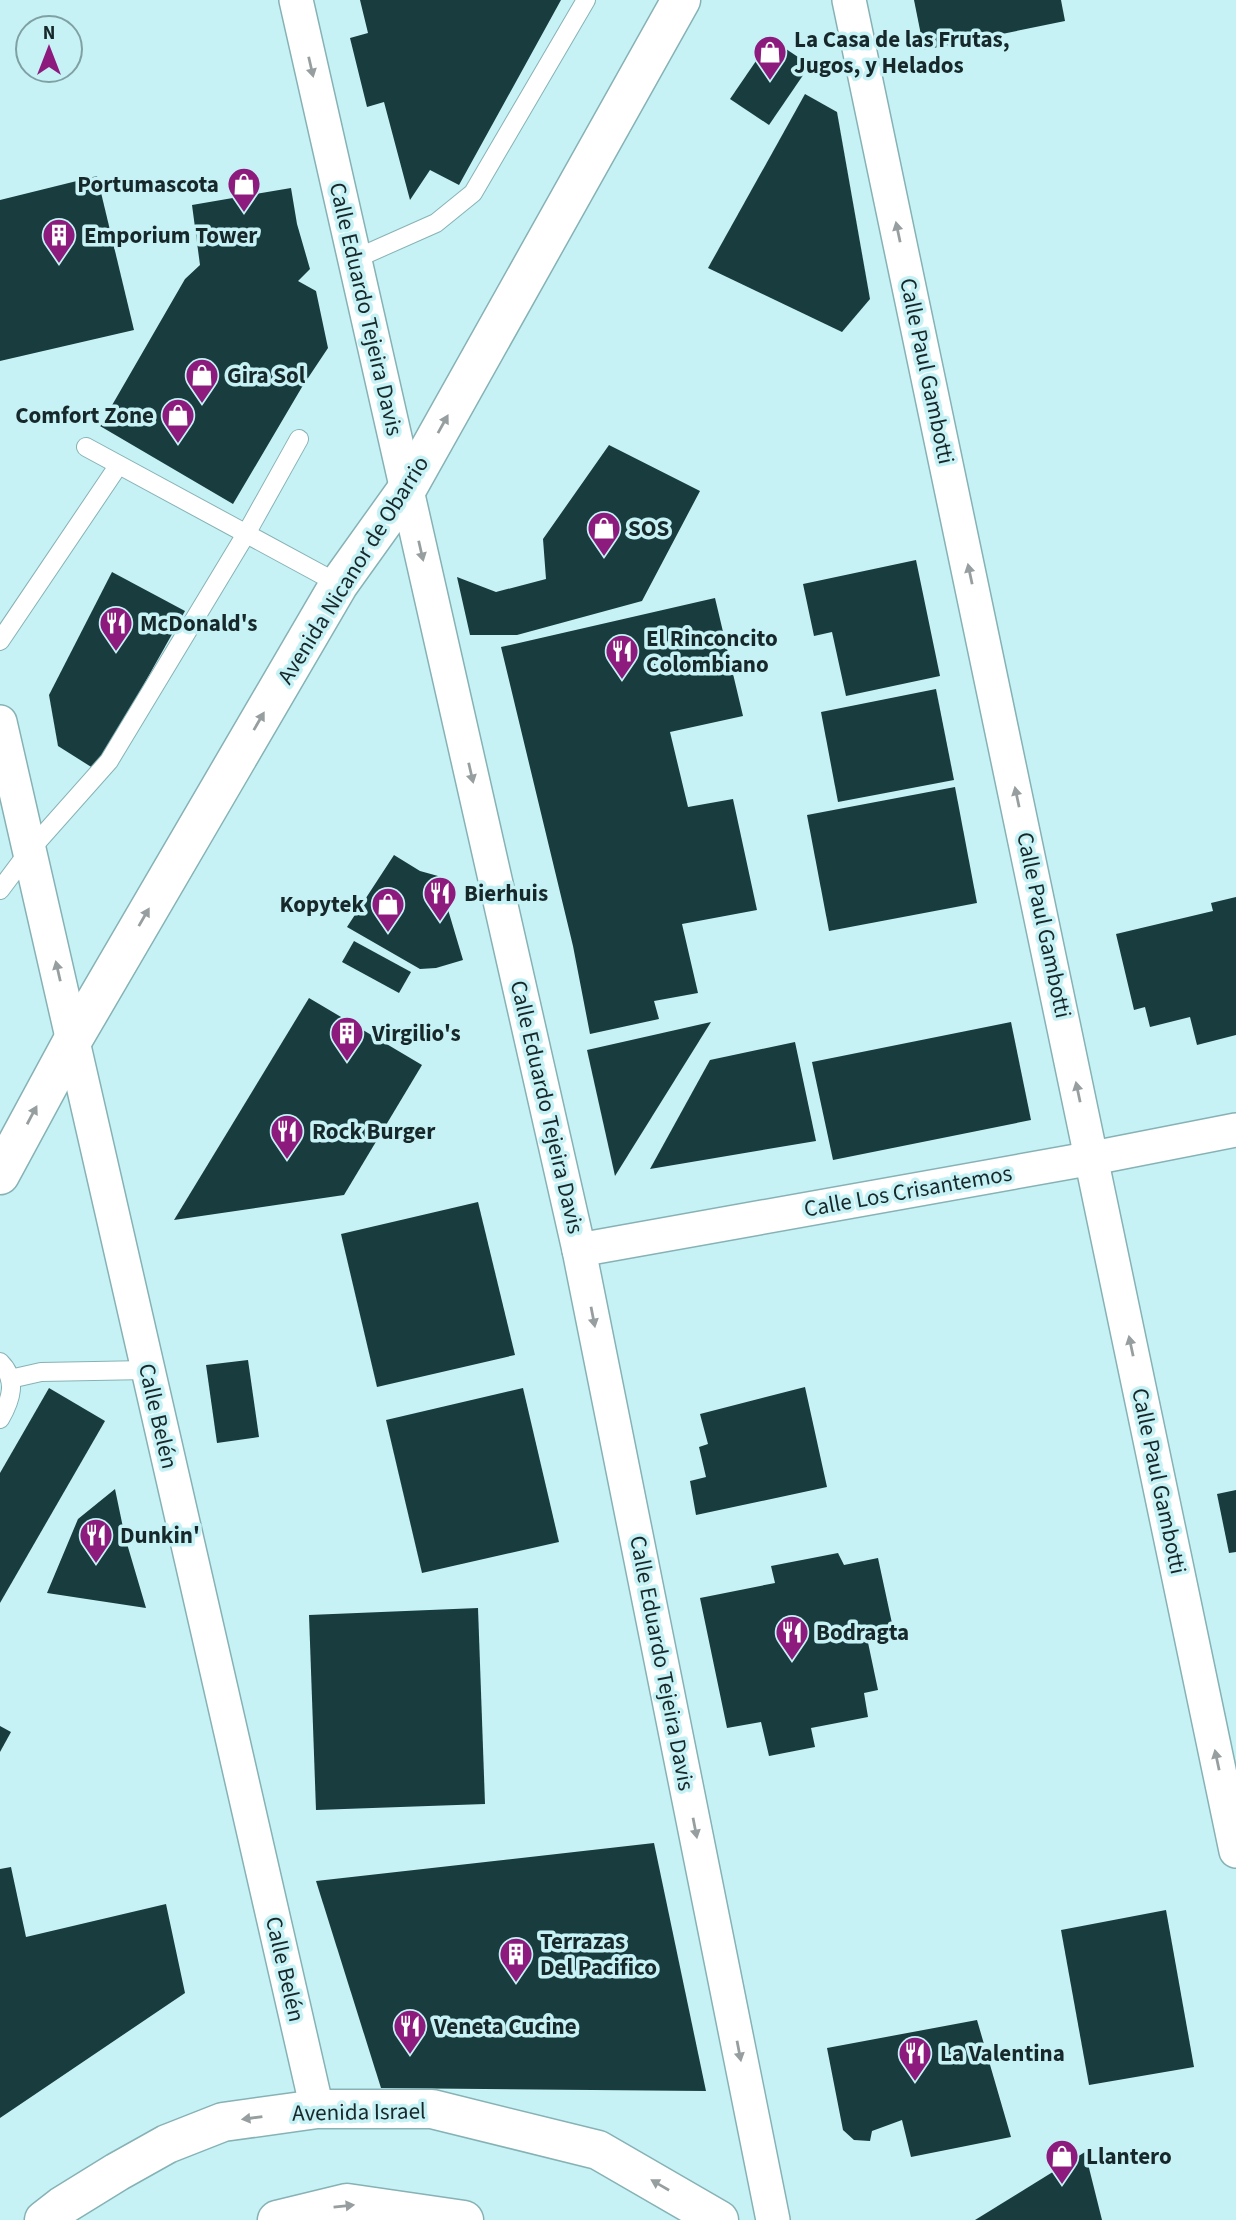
<svg xmlns="http://www.w3.org/2000/svg" width="1236" height="2220" viewBox="0 0 1236 2220" font-family="'Source Sans 3',sans-serif">
<style>
.building{fill:#193c3f}
.lines{fill:none;stroke-linecap:round;stroke-linejoin:round}
.service-casing{stroke:#87b2b5;stroke-width:20}
.minor-casing{stroke:#87b2b5;stroke-width:36}
.secondary-casing{stroke:#87b2b5;stroke-width:41}
.primary-casing{stroke:#87b2b5;stroke-width:41}
.service{stroke:#fff;stroke-width:18}
.minor{stroke:#fff;stroke-width:33}
.secondary{stroke:#fff;stroke-width:38}
.primary{stroke:#fff;stroke-width:38}
.oneway{fill:#979e9f}
.labels{text-anchor:middle;dominant-baseline:central;stroke-width:7;stroke-linejoin:round;paint-order:stroke}
.poi-label{font-size:23px;font-weight:bold;fill:#17282a;stroke:#c6f2f6;text-anchor:start}
.street-label{font-size:23px;fill:#17282a;stroke:#c6f2f6}
</style>
<rect width="100%" height="100%" fill="#c6f2f6"/>
<g class="building">
<path d="M 360,0 L 561,0 L 459,185 L 430,170 L 410,200 L 384,102 L 367,107 L 350,38 L 368,33 Z"/>
<path d="M 914,0 L 1061,0 L 1065,21 L 924,50 Z"/>
<path d="M 771,39 L 810,65 L 769,125 L 730,99 Z"/>
<path d="M 805,94 L 837,112 L 870,299 L 842,332 L 708,268 Z"/>
<path d="M 97,176 L 134,330 L 0,361 L 0,200 Z"/>
<path d="M 291,188 L 297,224 L 310,269 L 298,281 L 316,291 L 328,348 L 302,387 L 233,504 L 100,426 L 185,279 L 200,265 L 192,205 Z"/>
<path d="M 609,445 L 700,491 L 642,601 L 517,635 L 470,635 L 457,577 L 496,592 L 546,579 L 543,539 Z"/>
<path d="M 916,560 L 940,676 L 846,696 L 832,632 L 814,636 L 803,584 Z"/>
<path d="M 112,572 L 185,611 L 96,770 L 58,746 L 49,695 Z"/>
<path d="M 715,598 L 743,716 L 670,732 L 688,807 L 733,799 L 757,910 L 682,924 L 698,993 L 654,1001 L 659,1019 L 590,1034 L 573,946 L 501,647 Z"/>
<path d="M 936,689 L 954,780 L 838,802 L 821,712 Z"/>
<path d="M 955,787 L 977,903 L 829,931 L 807,815 Z"/>
<path d="M 394,855 L 420,871 L 438,876 L 463,960 L 436,968 L 420,969 L 347,927 Z"/>
<path d="M 1236,897 L 1236,1035 L 1197,1045 L 1190,1017 L 1150,1027 L 1145,1007 L 1134,1010 L 1116,934 L 1213,911 L 1211,903 Z"/>
<path d="M 354,941 L 411,972 L 399,993 L 342,962 Z"/>
<path d="M 309,998 L 422,1065 L 344,1195 L 174,1220 Z"/>
<path d="M 711,1022 L 615,1176 L 587,1050 Z"/>
<path d="M 1011,1022 L 1031,1120 L 833,1160 L 812,1062 Z"/>
<path d="M 795,1042 L 816,1141 L 650,1169 L 710,1060 Z"/>
<path d="M 478,1202 L 515,1355 L 377,1387 L 341,1234 Z"/>
<path d="M 248,1360 L 259,1437 L 217,1443 L 206,1365 Z"/>
<path d="M 805,1387 L 827,1487 L 696,1515 L 690,1481 L 706,1477 L 699,1447 L 708,1444 L 700,1414 Z"/>
<path d="M 49,1388 L 105,1421 L 0,1603 L 0,1473 Z"/>
<path d="M 523,1388 L 559,1542 L 422,1573 L 386,1420 Z"/>
<path d="M 115,1489 L 125,1537 L 146,1608 L 47,1593 L 78,1519 Z"/>
<path d="M 1236,1490 L 1236,1552 L 1229,1553 L 1217,1494 Z"/>
<path d="M 838,1553 L 844,1565 L 878,1558 L 893,1628 L 866,1633 L 878,1690 L 864,1693 L 868,1717 L 811,1728 L 815,1747 L 769,1756 L 761,1722 L 727,1728 L 700,1598 L 775,1583 L 771,1566 Z"/>
<path d="M 478,1608 L 485,1804 L 316,1810 L 309,1615 Z"/>
<path d="M 0,1726 L 11,1732 L 0,1752 Z"/>
<path d="M 654,1843 L 706,2091 L 381,2088 L 316,1881 Z"/>
<path d="M 11,1867 L 26,1937 L 166,1904 L 185,1993 L 0,2118 L 0,1869 Z"/>
<path d="M 1166,1910 L 1194,2067 L 1089,2085 L 1061,1930 Z"/>
<path d="M 977,2020 L 1011,2137 L 911,2157 L 902,2120 L 872,2131 L 870,2141 L 854,2140 L 843,2130 L 827,2048 Z"/>
<path d="M 1085,2152 L 1102,2220 L 975,2220 Z"/>
</g>
<g class="lines">
<defs>
<g id="service">
<path d="M 355,259 L 436,223 L 473,193 L 586,0"/>
<path d="M 86,447 L 339,584"/>
<path d="M 0,641 L 118,466"/>
<path d="M 0,890 L 30,850 L 109,761 L 246,534 L 299,439"/>
<path d="M 0,1362 C 18,1380 11,1400 0,1419"/>
<path d="M 10,1379 L 41,1372 L 147,1370"/>
</g>
<g id="minor">
<path d="M 296,0 L 579,1250 L 773,2220"/>
<path d="M 849,0 L 1236,1851"/>
<path d="M 0,722 L 317,2109"/>
<path d="M 579,1250 L 1093,1158 L 1236,1130"/>
</g>
<path id="secondary" d="M 0,1175 L 74,1038 L 339,584 L 407,489 L 681,0"/>
<g id="primary">
<path d="M 44,2220 L 62,2206 L 117,2172 L 167,2144 L 223,2122 L 317,2109 L 432,2109 L 598,2150 L 719,2220"/>
<path d="M 277,2220 L 347,2203 L 464,2220"/>
</g>
</defs>
<use href="#service" class="service-casing"/>
<use href="#minor" class="minor-casing"/>
<use href="#secondary" class="secondary-casing"/>
<use href="#primary" class="primary-casing"/>
<use href="#service" class="service"/>
<use href="#minor" class="minor"/>
<use href="#secondary" class="secondary"/>
<use href="#primary" class="primary"/>
</g>
<defs><path id="oneway-solid" d="M-6-.8H1V-3.2L6.5 0L1 3.2V.8H-6Z" transform="scale(1.75)"/></defs>
<g class="oneway">
<use href="#oneway-solid" transform="translate(311 67) rotate(77)"/>
<use href="#oneway-solid" transform="translate(898 232) rotate(-102)"/>
<use href="#oneway-solid" transform="translate(443 424) rotate(-61)"/>
<use href="#oneway-solid" transform="translate(421 551) rotate(77)"/>
<use href="#oneway-solid" transform="translate(970 574) rotate(-102)"/>
<use href="#oneway-solid" transform="translate(259 721) rotate(-60)"/>
<use href="#oneway-solid" transform="translate(471 773) rotate(77)"/>
<use href="#oneway-solid" transform="translate(1017 797) rotate(-102)"/>
<use href="#oneway-solid" transform="translate(144 917) rotate(-60)"/>
<use href="#oneway-solid" transform="translate(58 971) rotate(-103)"/>
<use href="#oneway-solid" transform="translate(1078 1092) rotate(-102)"/>
<use href="#oneway-solid" transform="translate(32 1115) rotate(-62)"/>
<use href="#oneway-solid" transform="translate(593 1317) rotate(79)"/>
<use href="#oneway-solid" transform="translate(1131 1346) rotate(-102)"/>
<use href="#oneway-solid" transform="translate(1217 1760) rotate(-102)"/>
<use href="#oneway-solid" transform="translate(695 1828) rotate(79)"/>
<use href="#oneway-solid" transform="translate(739 2051) rotate(79)"/>
<use href="#oneway-solid" transform="translate(252 2118) rotate(172)"/>
<use href="#oneway-solid" transform="translate(660 2185) rotate(-150)"/>
<use href="#oneway-solid" transform="translate(344 2206) rotate(-6)"/>
</g>
<defs>
<symbol id="shop-pin" viewBox="-11 -11 22 30"><path d="M0 17L-7.5 6A9.5 9.5 0 1 1 7.5 6Z" fill="#8d1b7d" stroke="#c6f2f6"/><path d="M-5-2.5h2.3a2.7 3.5 0 0 1 5.4 0H5L5.5 6h-11ZM-1.5-2.5h3a1.5 2.3 0 0 0-3 0Z" fill="#fff"/></symbol>
<symbol id="building-pin" viewBox="-11 -11 22 30"><path d="M0 17L-7.5 6A9.5 9.5 0 1 1 7.5 6Z" fill="#8d1b7d" stroke="#c6f2f6"/><path d="M-4-6H4V6H1V3H-1V6H-4ZM-2.5-4.3h1.7v1.8h-1.7ZM.8-4.3h1.7v1.8H.8ZM-2.5-1h1.7V.8h-1.7ZM.8-1h1.7V.8H.8Z" fill="#fff"/></symbol>
<symbol id="restaurant-pin" viewBox="-11 -11 22 30"><path d="M0 17L-7.5 6A9.5 9.5 0 1 1 7.5 6Z" fill="#8d1b7d" stroke="#c6f2f6"/><path d="M-5-6h1v4h1v-4h1v4h1v-4h1v5L-1.5 .5V6h-2V.5L-5-1ZM5-6V6H3V1.5H1.5Q1.5-4 5-6Z" fill="#fff"/></symbol>
</defs>
<g fill-rule="evenodd">
<use href="#shop-pin" x="751" y="33" width="38" height="52"/>
<use href="#shop-pin" x="225" y="165" width="38" height="52"/>
<use href="#building-pin" x="40" y="216" width="38" height="52"/>
<use href="#shop-pin" x="183" y="356" width="38" height="52"/>
<use href="#shop-pin" x="159" y="396" width="38" height="52"/>
<use href="#shop-pin" x="585" y="509" width="38" height="52"/>
<use href="#restaurant-pin" x="97" y="604" width="38" height="52"/>
<use href="#restaurant-pin" x="603" y="632" width="38" height="52"/>
<use href="#restaurant-pin" x="421" y="874" width="38" height="52"/>
<use href="#shop-pin" x="369" y="885" width="38" height="52"/>
<use href="#building-pin" x="328" y="1014" width="38" height="52"/>
<use href="#restaurant-pin" x="268" y="1112" width="38" height="52"/>
<use href="#restaurant-pin" x="77" y="1516" width="38" height="52"/>
<use href="#restaurant-pin" x="773" y="1613" width="38" height="52"/>
<use href="#building-pin" x="497" y="1935" width="38" height="52"/>
<use href="#restaurant-pin" x="391" y="2007" width="38" height="52"/>
<use href="#restaurant-pin" x="896" y="2034" width="38" height="52"/>
<use href="#shop-pin" x="1043" y="2137" width="38" height="52"/>
</g>
<g class="labels">
<g class="poi-label">
<text x="794" y="39">La Casa de las Frutas,<tspan x="794" dy="26">Jugos, y Helados</tspan></text>
<text x="219" y="184" text-anchor="end">Portumascota</text>
<text x="84" y="235">Emporium Tower</text>
<text x="227" y="375">Gira Sol</text>
<text x="154" y="415" text-anchor="end">Comfort Zone</text>
<text x="628" y="528">SOS</text>
<text x="140" y="623">McDonald's</text>
<text x="646" y="638">El Rinconcito<tspan x="646" dy="26">Colombiano</tspan></text>
<text x="464" y="893">Bierhuis</text>
<text x="364" y="904" text-anchor="end">Kopytek</text>
<text x="372" y="1033">Virgilio's</text>
<text x="312" y="1131">Rock Burger</text>
<text x="120" y="1535">Dunkin'</text>
<text x="816" y="1632">Bodragta</text>
<text x="540" y="1941">Terrazas<tspan x="540" dy="26">Del Pacifico</tspan></text>
<text x="434" y="2026">Veneta Cucine</text>
<text x="940" y="2053">La Valentina</text>
<text x="1086" y="2156">Llantero</text>
</g>
<g class="street-label">
<text transform="translate(366 309) rotate(77)">Calle Eduardo Tejeira Davis</text>
<text transform="translate(927 371) rotate(78)">Calle Paul Gambotti</text>
<text transform="translate(353 570) rotate(-58)">Avenida Nicanor de Obarrio</text>
<text transform="translate(1044 925) rotate(78)">Calle Paul Gambotti</text>
<text transform="translate(547 1107) rotate(77)">Calle Eduardo Tejeira Davis</text>
<text transform="translate(908 1191) rotate(-10)">Calle Los Crisantemos</text>
<text transform="translate(158 1416) rotate(77)">Calle Belén</text>
<text transform="translate(1159 1481) rotate(78)">Calle Paul Gambotti</text>
<text transform="translate(662 1663) rotate(79)">Calle Eduardo Tejeira Davis</text>
<text transform="translate(285 1969) rotate(77)">Calle Belén</text>
<text transform="translate(359 2112) rotate(-1)">Avenida Israel</text>
</g>
</g>
<g transform="translate(49 49)"><circle r="33" fill="#c6f2f6" stroke="#80a1a4" stroke-width="2"/>
<path d="M0-5L12 26L0 18L-12 26Z" fill="#8d1b7d"/>
<text y="-10" font-size="19" font-weight="bold" text-anchor="middle" fill="#17282a">N</text>
</g>
</svg>
